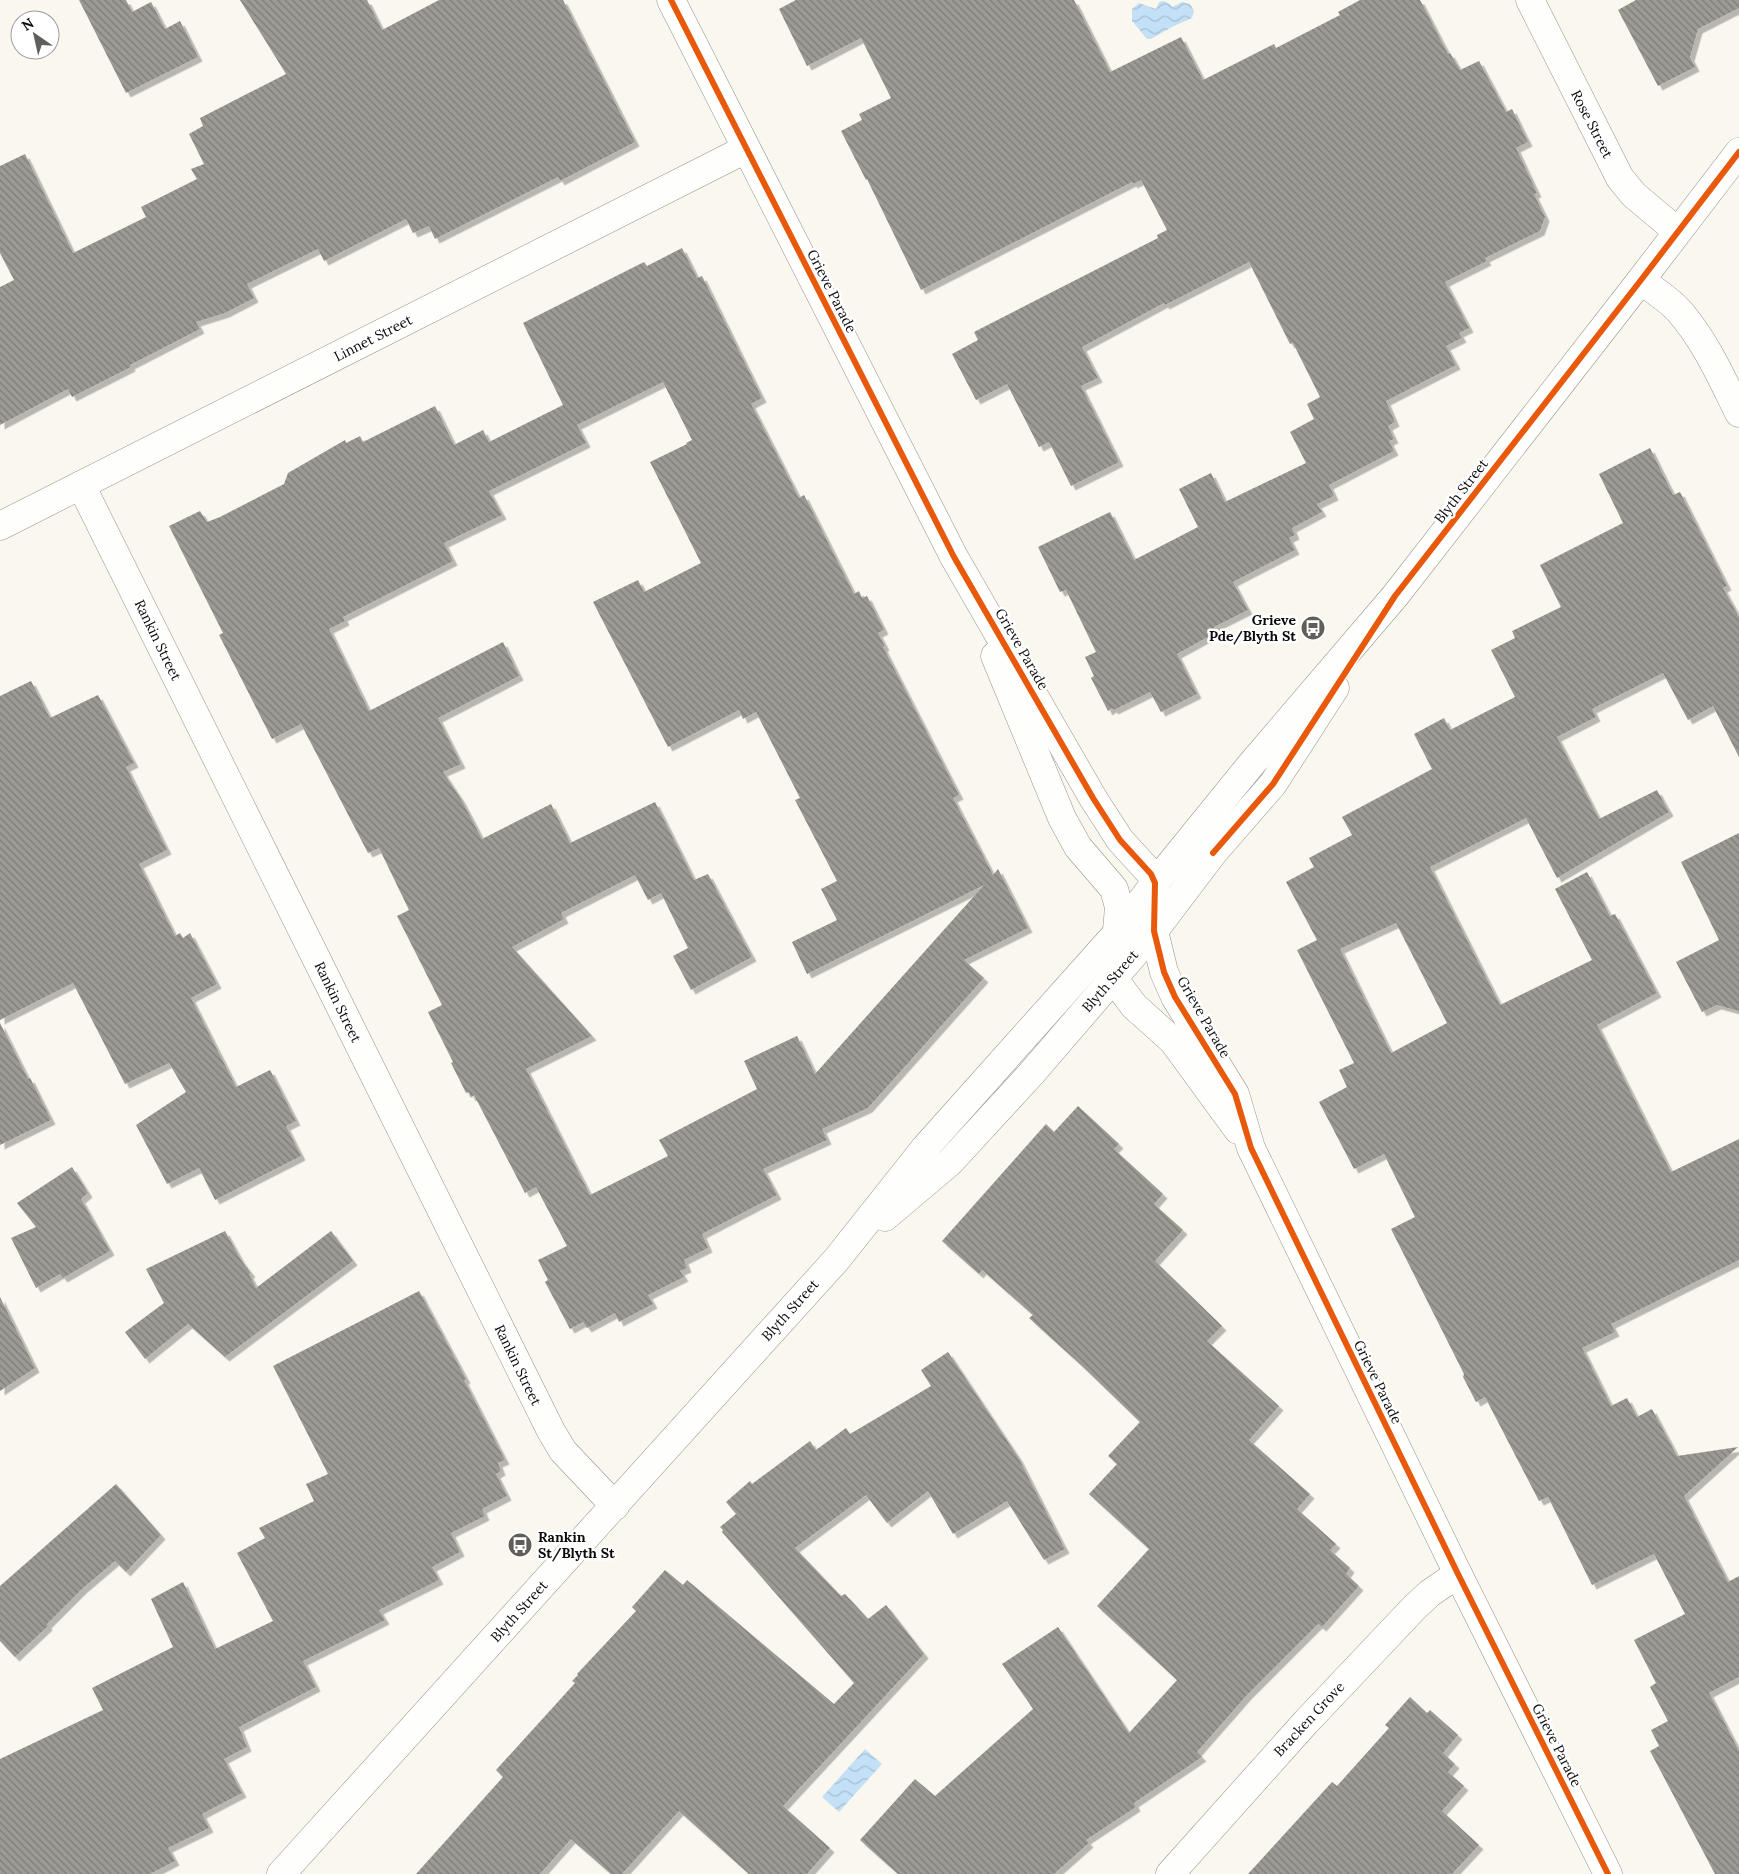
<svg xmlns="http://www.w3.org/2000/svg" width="1739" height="1874" viewBox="0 0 1739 1874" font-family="Lora,serif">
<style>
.water{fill:url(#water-waves)}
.building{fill:url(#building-back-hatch);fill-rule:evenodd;filter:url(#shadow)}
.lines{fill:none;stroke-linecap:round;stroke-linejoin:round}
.minor-casing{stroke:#93928d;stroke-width:29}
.minor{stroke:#fefefc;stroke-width:28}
.cycleway-casing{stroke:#fff;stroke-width:9}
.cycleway{stroke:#e8590c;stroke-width:6}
.labels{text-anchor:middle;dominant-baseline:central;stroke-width:5;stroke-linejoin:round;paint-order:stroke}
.street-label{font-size:14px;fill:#0b0b0b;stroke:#fff}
.poi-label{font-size:14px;font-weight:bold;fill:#0b0b0b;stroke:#fff;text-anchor:end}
</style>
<defs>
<pattern id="water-waves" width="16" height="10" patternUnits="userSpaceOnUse" patternTransform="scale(1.25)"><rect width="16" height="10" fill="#c3e0f6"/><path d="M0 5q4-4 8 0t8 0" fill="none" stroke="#a6bfd2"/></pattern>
<pattern id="building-back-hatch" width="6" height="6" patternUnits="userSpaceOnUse" patternTransform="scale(1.25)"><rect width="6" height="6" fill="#9c9a94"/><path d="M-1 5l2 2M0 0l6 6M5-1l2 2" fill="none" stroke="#7d7c77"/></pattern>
<filter id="shadow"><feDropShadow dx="4.5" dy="4.5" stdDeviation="0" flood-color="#0004"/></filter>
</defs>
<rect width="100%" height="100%" fill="#faf8ee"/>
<g class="water">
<path d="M 1164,1 L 1170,4 L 1172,7 L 1182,2 L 1190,4 L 1194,11 L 1192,18 L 1174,26 L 1151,39 L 1147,39 L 1132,21 L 1132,9 L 1139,3 L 1156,9 L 1159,2 Z"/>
<path d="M 865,1749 L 882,1764 L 839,1812 L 822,1797 Z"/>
</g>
<g class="building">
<path d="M 79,0 L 126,0 L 132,12 L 151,2 L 165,29 L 180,21 L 198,57 L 126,93 Z"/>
<path d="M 240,0 L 367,0 L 382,30 L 439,0 L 563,0 L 635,142 L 560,181 L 558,177 L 435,239 L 429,226 L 413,233 L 406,219 L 324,261 L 318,249 L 247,284 L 254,298 L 225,313 L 196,322 L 200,329 L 130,365 L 131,367 L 72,397 L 68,389 L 0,425 L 0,287 L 14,280 L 0,253 L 0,166 L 25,154 L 73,253 L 146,217 L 141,207 L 197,179 L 191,169 L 204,164 L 189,134 L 203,126 L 200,118 L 286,74 Z"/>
<path d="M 796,0 L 1074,0 L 1110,72 L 1181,37 L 1203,80 L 1274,44 L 1276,48 L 1340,15 L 1338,12 L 1360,0 L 1420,0 L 1448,54 L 1450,53 L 1460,70 L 1479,61 L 1506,112 L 1512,109 L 1528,142 L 1516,148 L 1537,193 L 1534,194 L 1545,217 L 1540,231 L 1485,258 L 1487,261 L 1445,282 L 1469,328 L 1459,333 L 1462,338 L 1446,346 L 1456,365 L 1386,401 L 1395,422 L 1388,426 L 1394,439 L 1389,441 L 1394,451 L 1329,485 L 1334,496 L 1317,504 L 1322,512 L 1292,528 L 1295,535 L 1289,538 L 1295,550 L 1233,582 L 1248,610 L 1214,627 L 1217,632 L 1177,654 L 1197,694 L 1161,712 L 1150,692 L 1114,710 L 1112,708 L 1108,711 L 1091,678 L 1094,676 L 1085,657 L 1096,652 L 1066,590 L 1060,592 L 1038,547 L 1110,512 L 1134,560 L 1198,527 L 1179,489 L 1211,473 L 1225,502 L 1306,463 L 1290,432 L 1314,419 L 1307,404 L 1320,397 L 1293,343 L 1290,344 L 1249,262 L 1165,305 L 1164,303 L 1082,347 L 1098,378 L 1081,386 L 1119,462 L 1071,486 L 1049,442 L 1039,447 L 1007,384 L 976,400 L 952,354 L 978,340 L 974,332 L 1158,238 L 1157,235 L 1167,230 L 1141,180 L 1133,184 L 1132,182 L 921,290 L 867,179 L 866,180 L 841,131 L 862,120 L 859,114 L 891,98 L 861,38 L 807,66 L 779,9 Z"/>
<path d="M 1636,0 L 1739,0 L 1739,8 L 1698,29 L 1690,57 L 1695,67 L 1658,86 L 1618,10 Z"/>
<path d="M 682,248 L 697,278 L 702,276 L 762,398 L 751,404 L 799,498 L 804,495 L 854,594 L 859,591 L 862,598 L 867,596 L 884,630 L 878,633 L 885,646 L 883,647 L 959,795 L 953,798 L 993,875 L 998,869 L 1028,928 L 964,960 L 984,978 L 868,1108 L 822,1129 L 827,1140 L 763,1169 L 777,1195 L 702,1234 L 708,1248 L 684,1260 L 687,1268 L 680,1271 L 684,1277 L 648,1295 L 653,1304 L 619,1322 L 615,1313 L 587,1328 L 583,1322 L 570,1329 L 545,1282 L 548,1280 L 538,1260 L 567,1246 L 536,1187 L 525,1193 L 474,1095 L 471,1097 L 469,1092 L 466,1093 L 451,1063 L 453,1062 L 428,1012 L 442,1005 L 397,916 L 409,910 L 379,848 L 368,853 L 301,724 L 272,739 L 219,635 L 223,633 L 169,526 L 200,511 L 207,522 L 220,517 L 284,484 L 288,473 L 345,440 L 346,443 L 360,436 L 363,442 L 435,406 L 454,445 L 483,430 L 489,442 L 563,405 L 523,323 L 644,262 L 647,266 ZM 663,382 L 692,440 L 686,443 L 687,444 L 650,462 L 701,563 L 644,592 L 638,580 L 593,602 L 668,747 L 739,710 L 743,719 L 756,712 L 800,798 L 795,800 L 837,881 L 821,889 L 837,920 L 792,942 L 807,974 L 984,885 L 815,1074 L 797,1036 L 744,1061 L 757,1089 L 659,1140 L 668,1156 L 590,1195 L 526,1069 L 592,1036 L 512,947 L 564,919 L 561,913 L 635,875 L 648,900 L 661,893 L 688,948 L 673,956 L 691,990 L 752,957 L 708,874 L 694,880 L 655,802 L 570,843 L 551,804 L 482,839 L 461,799 L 443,772 L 461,764 L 438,718 L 519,676 L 503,642 L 369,711 L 329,629 L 345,621 L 343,617 L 453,561 L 444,543 L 502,515 L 489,491 L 586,443 L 577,425 Z"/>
<path d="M 1650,448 L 1673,495 L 1680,492 L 1727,586 L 1723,588 L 1739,617 L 1739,757 L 1713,706 L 1688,720 L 1663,673 L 1592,709 L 1596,717 L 1557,737 L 1599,819 L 1657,790 L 1669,812 L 1557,878 L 1526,818 L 1430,867 L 1500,1005 L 1592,960 L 1555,889 L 1587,872 L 1610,916 L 1615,914 L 1657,993 L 1597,1025 L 1671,1172 L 1739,1139 L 1739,1260 L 1611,1324 L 1615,1332 L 1582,1348 L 1611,1406 L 1627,1398 L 1637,1417 L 1652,1409 L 1677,1456 L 1738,1447 L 1684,1496 L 1728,1582 L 1739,1576 L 1739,1677 L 1709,1693 L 1739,1751 L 1739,1874 L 1715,1874 L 1650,1751 L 1659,1746 L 1651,1730 L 1668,1721 L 1650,1687 L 1656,1683 L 1634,1640 L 1685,1614 L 1654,1554 L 1592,1585 L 1548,1497 L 1539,1501 L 1485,1397 L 1476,1402 L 1463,1377 L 1464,1374 L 1391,1229 L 1415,1217 L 1384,1154 L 1354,1169 L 1319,1102 L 1347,1087 L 1339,1070 L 1354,1063 L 1297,950 L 1317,940 L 1286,882 L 1314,867 L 1309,858 L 1352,835 L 1342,817 L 1432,769 L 1414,734 L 1444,718 L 1450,730 L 1515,697 L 1491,650 L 1515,638 L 1512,631 L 1561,607 L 1540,565 L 1623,523 L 1599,474 ZM 1396,923 L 1447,1023 L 1391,1053 L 1340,949 Z"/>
<path d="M 31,681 L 50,718 L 98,695 L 134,763 L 126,767 L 167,850 L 139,864 L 175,936 L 180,933 L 183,938 L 190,933 L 217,984 L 191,998 L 236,1087 L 270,1070 L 296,1121 L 286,1126 L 301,1156 L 215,1200 L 199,1168 L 167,1184 L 136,1125 L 186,1092 L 169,1063 L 125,1084 L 73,983 L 0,1020 L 0,696 Z"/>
<path d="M 1739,833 L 1739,1011 L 1717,1005 L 1702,1012 L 1676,962 L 1719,940 L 1681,862 Z"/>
<path d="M 0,1023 L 28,1079 L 30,1078 L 51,1120 L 0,1145 Z"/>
<path d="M 1078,1106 L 1119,1144 L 1114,1149 L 1163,1194 L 1154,1204 L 1183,1230 L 1155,1261 L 1222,1326 L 1207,1341 L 1279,1406 L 1249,1440 L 1310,1494 L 1297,1509 L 1336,1544 L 1330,1550 L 1350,1568 L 1346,1574 L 1359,1586 L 1322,1627 L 1318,1624 L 1247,1695 L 1197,1752 L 1202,1757 L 1134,1803 L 1136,1807 L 1086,1840 L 1089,1843 L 1054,1874 L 898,1874 L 860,1840 L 915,1779 L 935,1796 L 1033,1709 L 1002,1664 L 1058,1627 L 1129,1733 L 1177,1680 L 1097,1606 L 1149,1549 L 1089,1494 L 1117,1464 L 1108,1456 L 1140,1422 L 1081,1365 L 1029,1318 L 1033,1315 L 982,1270 L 979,1274 L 942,1241 L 1046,1124 L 1054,1132 Z"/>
<path d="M 72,1167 L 88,1193 L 81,1199 L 110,1251 L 63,1278 L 60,1274 L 36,1288 L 11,1238 L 36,1227 L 17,1203 Z"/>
<path d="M 225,1231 L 241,1260 L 251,1273 L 249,1274 L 256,1288 L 331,1231 L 353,1261 L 225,1357 L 188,1324 L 145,1359 L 125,1332 L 164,1303 L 146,1269 Z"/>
<path d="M 419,1291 L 466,1379 L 464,1380 L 505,1460 L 498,1463 L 501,1471 L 496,1474 L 507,1496 L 482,1509 L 485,1516 L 451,1533 L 460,1552 L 432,1567 L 439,1580 L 379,1610 L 385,1620 L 303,1661 L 316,1687 L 239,1727 L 247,1747 L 224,1759 L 242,1793 L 202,1814 L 209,1828 L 168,1848 L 175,1861 L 150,1874 L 0,1874 L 0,1759 L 103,1710 L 92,1688 L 173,1647 L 151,1599 L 183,1582 L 215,1649 L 273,1621 L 237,1553 L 265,1538 L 259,1528 L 314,1501 L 306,1484 L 328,1474 L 273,1366 Z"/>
<path d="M 0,1297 L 35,1368 L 0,1391 Z"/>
<path d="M 948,1352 L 1018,1457 L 1065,1549 L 1044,1560 L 1007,1501 L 953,1534 L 928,1491 L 887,1523 L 866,1495 L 795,1548 L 841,1596 L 845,1594 L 868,1619 L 886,1605 L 924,1654 L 783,1806 L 830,1848 L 807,1874 L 749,1874 L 679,1811 L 622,1874 L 611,1874 L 571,1839 L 540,1874 L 416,1874 L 503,1777 L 496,1770 L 575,1683 L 572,1681 L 578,1675 L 577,1674 L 636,1611 L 632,1607 L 665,1570 L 683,1585 L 687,1580 L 834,1704 L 854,1683 L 722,1532 L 723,1530 L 720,1527 L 736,1514 L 726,1502 L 750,1481 L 752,1484 L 810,1441 L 816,1450 L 846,1428 L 850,1434 L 931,1386 L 921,1370 Z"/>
<path d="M 116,1484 L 161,1535 L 126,1572 L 115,1561 L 82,1589 L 47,1624 L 48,1626 L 15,1657 L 0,1641 L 0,1586 Z"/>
<path d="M 1410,1697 L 1427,1713 L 1430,1710 L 1458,1735 L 1443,1753 L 1455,1764 L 1448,1772 L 1464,1786 L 1442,1811 L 1479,1845 L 1452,1874 L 1248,1874 L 1332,1782 L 1337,1786 L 1389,1728 L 1385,1725 Z"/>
</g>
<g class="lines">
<defs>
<g id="minor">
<path d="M 671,0 L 954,557 L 1093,798 L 1120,840 L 1151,874 L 1155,883 L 1154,931 L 1164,972 L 1175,997 L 1235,1094 L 1251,1148 L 1458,1574 L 1608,1874"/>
<path d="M 1530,0 L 1620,178 L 1634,195 L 1677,231"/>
<path d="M 1641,280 C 1654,291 1670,300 1680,312 C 1706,342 1722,379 1739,413"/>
<path d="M 81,485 L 551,1431 L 563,1451 L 615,1506"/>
<path d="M 0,526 L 746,149"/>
<path d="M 995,656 L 1062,818 L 1078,847 L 1114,889 L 1119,907 L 1113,978 L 1134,1006 L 1173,1041 L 1238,1130"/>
<path d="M 885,1217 L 950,1162 L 1031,1074 L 1154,931 L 1213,853 L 1273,784 L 1335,688"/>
<path d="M 281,1874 L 837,1259 L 925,1148 L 1117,933 L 1155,883 L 1249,767 L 1395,596 L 1641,280 L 1739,152"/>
<path d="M 1170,1874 L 1306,1722 L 1414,1608 L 1430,1593 L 1458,1574"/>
</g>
</defs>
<use href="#minor" class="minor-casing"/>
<use href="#minor" class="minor"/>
<defs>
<g id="cycleway">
<path d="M 671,0 L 954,557 L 1093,798 L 1120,840 L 1151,874 L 1155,883 L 1154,931 L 1164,972 L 1175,997 L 1235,1094 L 1251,1148 L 1458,1574 L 1608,1874"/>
<path d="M 1213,853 L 1273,784 L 1395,596 L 1641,280 L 1739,152"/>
</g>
</defs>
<use href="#cycleway" class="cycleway-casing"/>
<use href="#cycleway" class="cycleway"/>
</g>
<defs>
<symbol id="bus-disc" viewBox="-11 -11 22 22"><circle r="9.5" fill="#5f5e5a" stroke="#fff"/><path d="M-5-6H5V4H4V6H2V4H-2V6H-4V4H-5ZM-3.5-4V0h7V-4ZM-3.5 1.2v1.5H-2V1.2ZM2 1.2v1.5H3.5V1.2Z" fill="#fff"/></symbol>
</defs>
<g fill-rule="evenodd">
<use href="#bus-disc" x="1299" y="614" width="28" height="28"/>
<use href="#bus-disc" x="506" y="1531" width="28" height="28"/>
</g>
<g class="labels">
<g class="street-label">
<text transform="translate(1592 124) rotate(63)">Rose Street</text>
<text transform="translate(832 291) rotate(63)">Grieve Parade</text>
<text transform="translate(373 338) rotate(-27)">Linnet Street</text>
<text transform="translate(1461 491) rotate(-52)">Blyth Street</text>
<text transform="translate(158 640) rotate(64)">Rankin Street</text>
<text transform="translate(1022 649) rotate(60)">Grieve Parade</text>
<text transform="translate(1110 981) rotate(-49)">Blyth Street</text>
<text transform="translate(338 1002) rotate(64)">Rankin Street</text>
<text transform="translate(1204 1017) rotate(60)">Grieve Parade</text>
<text transform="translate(790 1310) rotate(-48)">Blyth Street</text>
<text transform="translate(518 1365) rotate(64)">Rankin Street</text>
<text transform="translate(1378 1382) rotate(64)">Grieve Parade</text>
<text transform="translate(519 1611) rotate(-48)">Blyth Street</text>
<text transform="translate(1309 1719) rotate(-47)">Bracken Grove</text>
<text transform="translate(1557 1745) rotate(63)">Grieve Parade</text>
</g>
<g class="poi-label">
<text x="1296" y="620">Grieve<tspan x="1296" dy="16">Pde/Blyth St</tspan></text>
<text x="538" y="1537" text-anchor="start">Rankin<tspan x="538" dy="16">St/Blyth St</tspan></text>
</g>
</g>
<g transform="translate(35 35) rotate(326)"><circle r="24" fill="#ffffff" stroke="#9d9d9d"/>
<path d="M0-4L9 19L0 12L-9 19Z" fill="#5f5e5a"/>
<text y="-8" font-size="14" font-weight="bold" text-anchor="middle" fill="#0b0b0b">N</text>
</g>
</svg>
